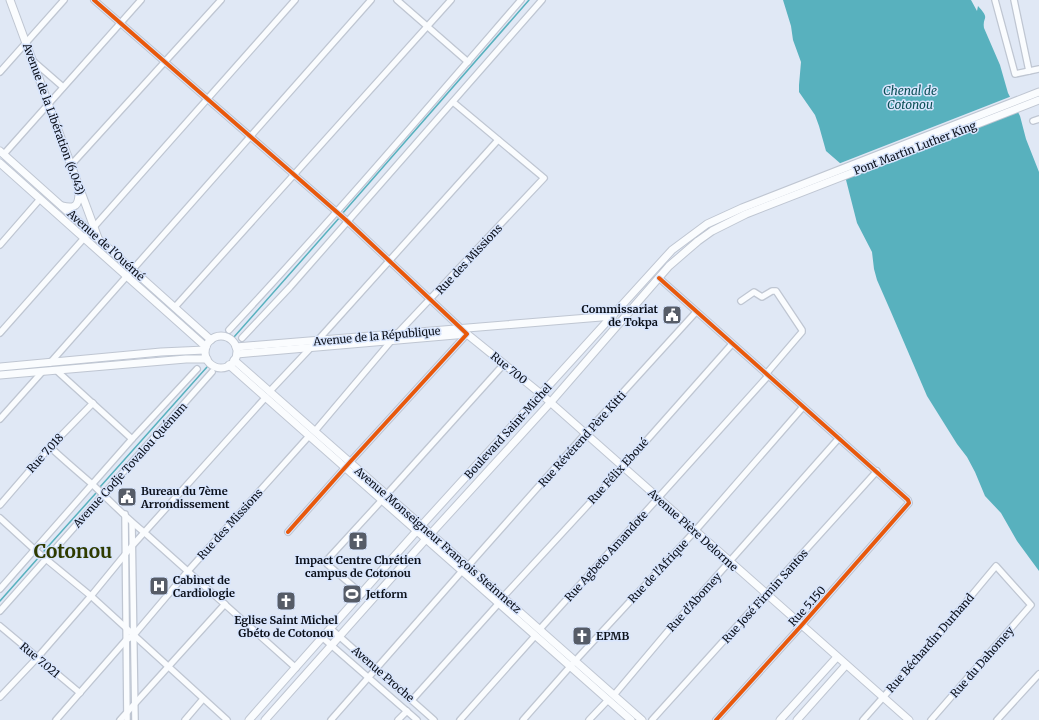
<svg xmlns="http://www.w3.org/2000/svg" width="1039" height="720" viewBox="0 0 1039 720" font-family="Merriweather,serif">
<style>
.water{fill:#58b1be}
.pier{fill:#e0e8f5}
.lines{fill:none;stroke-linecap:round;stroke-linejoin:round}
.stream{stroke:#58b1be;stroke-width:1.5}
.minor-casing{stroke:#bfc6d2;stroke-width:8}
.major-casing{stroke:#bfc6d2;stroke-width:9}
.minor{stroke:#fafcfe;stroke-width:5.5}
.major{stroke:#fafcfe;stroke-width:7}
.cycleway-casing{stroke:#d8e5fd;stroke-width:6}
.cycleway{stroke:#e8590c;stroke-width:4}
.labels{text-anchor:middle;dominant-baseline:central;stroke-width:3;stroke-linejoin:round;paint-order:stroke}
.street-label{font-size:11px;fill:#0b101a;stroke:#d8e5fd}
.poi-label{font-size:11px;font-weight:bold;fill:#0b101a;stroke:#d8e5fd;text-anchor:start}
.water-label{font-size:12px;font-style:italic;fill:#0b4f56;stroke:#d8e5fd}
.town-label{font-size:19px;font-weight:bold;fill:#2f3b00;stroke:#d8e5fd}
</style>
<rect width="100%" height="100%" fill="#e0e8f5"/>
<path class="water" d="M 783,0 L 971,0 L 977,11 L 978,6 C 991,20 982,16 984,28 L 1000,65 L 1008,93 L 1020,116 L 1026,139 L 1039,172 L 1039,571 L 1017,541 L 1001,513 L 985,496 L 975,472 L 967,457 L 957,444 L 927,396 L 891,312 L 877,280 L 874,269 L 872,252 L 857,223 L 844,172 L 841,164 L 826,151 L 819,126 L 815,115 L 799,92 L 799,85 L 801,62 L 793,40 L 791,26 Z"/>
<path class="pier" d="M 1012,96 L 1020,111 L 844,179 L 838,164 Z"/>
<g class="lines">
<g class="stream">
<path d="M 342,214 L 529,0"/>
<path d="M 234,337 L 340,217"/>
<path d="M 100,487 L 207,367"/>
<path d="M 44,551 L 96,493"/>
<path d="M 0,601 L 39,557"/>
</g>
<defs>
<g id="minor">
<path d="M 94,0 L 346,220 L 467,334 L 350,462 L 288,532"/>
<path d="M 397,0 L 468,62"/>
<path d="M 995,0 L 1015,74 L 1039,69"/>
<path d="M 1014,0 L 1029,71"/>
<path d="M 32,60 L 63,87"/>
<path d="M 0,72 L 64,0"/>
<path d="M 1033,121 L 1039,119"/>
<path d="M 4,154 L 141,0"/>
<path d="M 71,165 L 221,0"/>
<path d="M 0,245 L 40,199"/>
<path d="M 659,278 L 908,500 L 909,503 L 801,626 L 716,720"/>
<path d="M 741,301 L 754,292 L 762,297 L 772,291 L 776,291 L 802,330 L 802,332 L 766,374"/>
<path d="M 175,307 L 451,0"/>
<path d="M 229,330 C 329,223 425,111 521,0"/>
<path d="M 0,333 L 295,0"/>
<path d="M 242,338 L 290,287 L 542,0"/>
<path d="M 50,363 L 371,0"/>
<path d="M 56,370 L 132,439"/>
<path d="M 270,391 L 318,340 L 498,140"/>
<path d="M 0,419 L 43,371"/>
<path d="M 315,431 L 397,334 L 544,178 L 453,102"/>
<path d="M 50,447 C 64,460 78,472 92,484 C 109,500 126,518 145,533 L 296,668"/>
<path d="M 387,494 L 504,364"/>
<path d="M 0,505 L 50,447 L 93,403"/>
<path d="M 125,514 L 127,720"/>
<path d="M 0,518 L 35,550 L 91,596 L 227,720"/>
<path d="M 132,523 L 135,720"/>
<path d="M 468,566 L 585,434 L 696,312"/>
<path d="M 0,589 L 132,439 L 197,369"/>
<path d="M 362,594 L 327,564 L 327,560 L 382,500"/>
<path d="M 503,597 L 623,467 L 732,344"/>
<path d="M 0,611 L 212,372"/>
<path d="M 0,626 L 80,693"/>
<path d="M 331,629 L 434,720"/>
<path d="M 540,629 L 768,376"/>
<path d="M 323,638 L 417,720"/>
<path d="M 614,695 L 668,631 L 839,438"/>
<path d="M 0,697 L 37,658 L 91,596 L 132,546 L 266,397"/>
<path d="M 412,700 L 499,603"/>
<path d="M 56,720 L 126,640 L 133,636 L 188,571 L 309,436"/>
<path d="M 120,720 L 225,604"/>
<path d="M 185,720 L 203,699"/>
<path d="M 331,720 L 462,571"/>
<path d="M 398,720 L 407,711"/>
<path d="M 460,720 L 535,636"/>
<path d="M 523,720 L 575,661 L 695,531 L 803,407"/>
<path d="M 589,720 L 608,700"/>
<path d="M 652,720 L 877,471"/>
<path d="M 863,720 L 941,632 L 996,566 L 1031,605 L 931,720"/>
<path d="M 997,720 L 1039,674"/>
</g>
<g id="major">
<path d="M 10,0 L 98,238"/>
<path d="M 0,151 L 211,340"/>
<path d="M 0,163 L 206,347"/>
<path d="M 62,206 C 75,209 79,206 79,192"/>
<circle cx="221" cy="352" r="16"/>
<path d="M 236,347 L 613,316"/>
<path d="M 237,354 L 467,334 L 541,394 L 909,720"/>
<path d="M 234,360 L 642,720"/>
<path d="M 229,365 L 631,720"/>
<path d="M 0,367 L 161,352 L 205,350"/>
<path d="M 0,375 L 186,359 L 207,359"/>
<path d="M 249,720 L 422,525 L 672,250 L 707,224 L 742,208 L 1039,92"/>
<path d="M 265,720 L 426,539 L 550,403 L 669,266 L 698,241 L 712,231 L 746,214 L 1039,100"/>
<path d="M 780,720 L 837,657"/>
<path d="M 797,720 L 846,665"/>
</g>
</defs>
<use href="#minor" class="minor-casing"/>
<use href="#major" class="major-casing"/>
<use href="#minor" class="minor"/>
<use href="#major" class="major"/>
<defs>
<g id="cycleway">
<path d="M 94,0 L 346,220 L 467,334 L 350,462 L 288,532"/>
<path d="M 659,278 L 908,500 L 909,503 L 801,626 L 716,720"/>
</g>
</defs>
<use href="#cycleway" class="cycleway-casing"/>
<use href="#cycleway" class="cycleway"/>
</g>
<defs>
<symbol id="civic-square" viewBox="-11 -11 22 22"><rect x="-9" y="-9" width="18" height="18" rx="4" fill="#565c67" stroke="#d8e5fd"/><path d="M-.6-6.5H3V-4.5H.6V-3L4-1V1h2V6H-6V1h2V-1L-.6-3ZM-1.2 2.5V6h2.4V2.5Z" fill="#fff"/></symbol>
<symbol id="church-square" viewBox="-11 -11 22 22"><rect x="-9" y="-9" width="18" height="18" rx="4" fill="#565c67" stroke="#d8e5fd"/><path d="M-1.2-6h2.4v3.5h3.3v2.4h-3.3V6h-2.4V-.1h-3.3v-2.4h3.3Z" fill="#fff"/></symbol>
<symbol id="hospital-square" viewBox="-11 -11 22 22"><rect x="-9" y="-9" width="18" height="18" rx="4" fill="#565c67" stroke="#d8e5fd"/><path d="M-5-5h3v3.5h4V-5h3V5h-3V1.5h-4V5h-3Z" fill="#fff"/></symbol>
<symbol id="stadium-square" viewBox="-11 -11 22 22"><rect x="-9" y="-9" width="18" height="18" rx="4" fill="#565c67" stroke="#d8e5fd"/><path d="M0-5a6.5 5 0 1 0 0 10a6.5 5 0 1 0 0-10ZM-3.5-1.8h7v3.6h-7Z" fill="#fff"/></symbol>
</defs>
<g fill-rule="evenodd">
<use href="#civic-square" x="661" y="304" width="22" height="22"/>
<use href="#civic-square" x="116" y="486" width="22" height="22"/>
<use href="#church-square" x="347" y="530" width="22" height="22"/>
<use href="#hospital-square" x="148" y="575" width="22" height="22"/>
<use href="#stadium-square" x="341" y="583" width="22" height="22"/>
<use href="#church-square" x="275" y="590" width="22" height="22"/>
<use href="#church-square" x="571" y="625" width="22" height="22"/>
</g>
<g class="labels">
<g class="street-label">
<text transform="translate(54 119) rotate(70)">Avenue de la Libération (6.043)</text>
<text transform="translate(915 148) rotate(-21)">Pont Martin Luther King</text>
<text transform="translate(106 245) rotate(42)">Avenue de l'Ouémé</text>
<text transform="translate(469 259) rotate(-47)">Rue des Missions</text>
<text transform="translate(377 336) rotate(-5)">Avenue de la République</text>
<text transform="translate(509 368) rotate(39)">Rue 700</text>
<text transform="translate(508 431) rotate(-48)">Boulevard Saint-Michel</text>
<text transform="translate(582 439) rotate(-48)">Rue Révérend Père Kitti</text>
<text transform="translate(45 453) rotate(-48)">Rue 7.018</text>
<text transform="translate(130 465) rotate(-48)">Avenue Codje Tovalou Quénum</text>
<text transform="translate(618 471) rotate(-48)">Rue Félix Eboué</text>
<text transform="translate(230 524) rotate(-48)">Rue des Missions</text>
<text transform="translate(693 530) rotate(42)">Avenue Pière Delorme</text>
<text transform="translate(438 540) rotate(41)">Avenue Monseigneur François Steinmetz</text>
<text transform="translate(606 556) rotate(-48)">Rue Agbeto Amandote</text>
<text transform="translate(658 571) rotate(-47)">Rue de l'Afrique</text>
<text transform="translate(765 596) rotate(-48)">Rue José Firmin Santos</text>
<text transform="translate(694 602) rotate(-48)">Rue d'Abomey</text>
<text transform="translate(807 606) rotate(-48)">Rue 5.150</text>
<text transform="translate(930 643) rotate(-49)">Rue Béchardin Durhand</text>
<text transform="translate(40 660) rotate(40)">Rue 7.021</text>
<text transform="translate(982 662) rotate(-49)">Rue du Dahomey</text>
<text transform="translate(383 674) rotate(41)">Avenue Proche</text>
</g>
<g class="poi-label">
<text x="658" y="309" text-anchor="end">Commissariat<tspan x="658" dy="13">de Tokpa</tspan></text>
<text x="141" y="491">Bureau du 7ème<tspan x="141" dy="13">Arrondissement</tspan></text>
<text x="358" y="560" text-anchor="middle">Impact Centre Chrétien<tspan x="358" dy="13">campus de Cotonou</tspan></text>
<text x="173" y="580">Cabinet de<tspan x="173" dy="13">Cardiologie</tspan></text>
<text x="366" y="594">Jetform</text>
<text x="286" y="620" text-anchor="middle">Eglise Saint Michel<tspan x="286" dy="13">Gbéto de Cotonou</tspan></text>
<text x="596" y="636">EPMB</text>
</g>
<g class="water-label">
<text x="910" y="90">Chenal de<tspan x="910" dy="14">Cotonou</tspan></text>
</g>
<g class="town-label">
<text x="73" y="551">Cotonou</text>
</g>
</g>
</svg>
